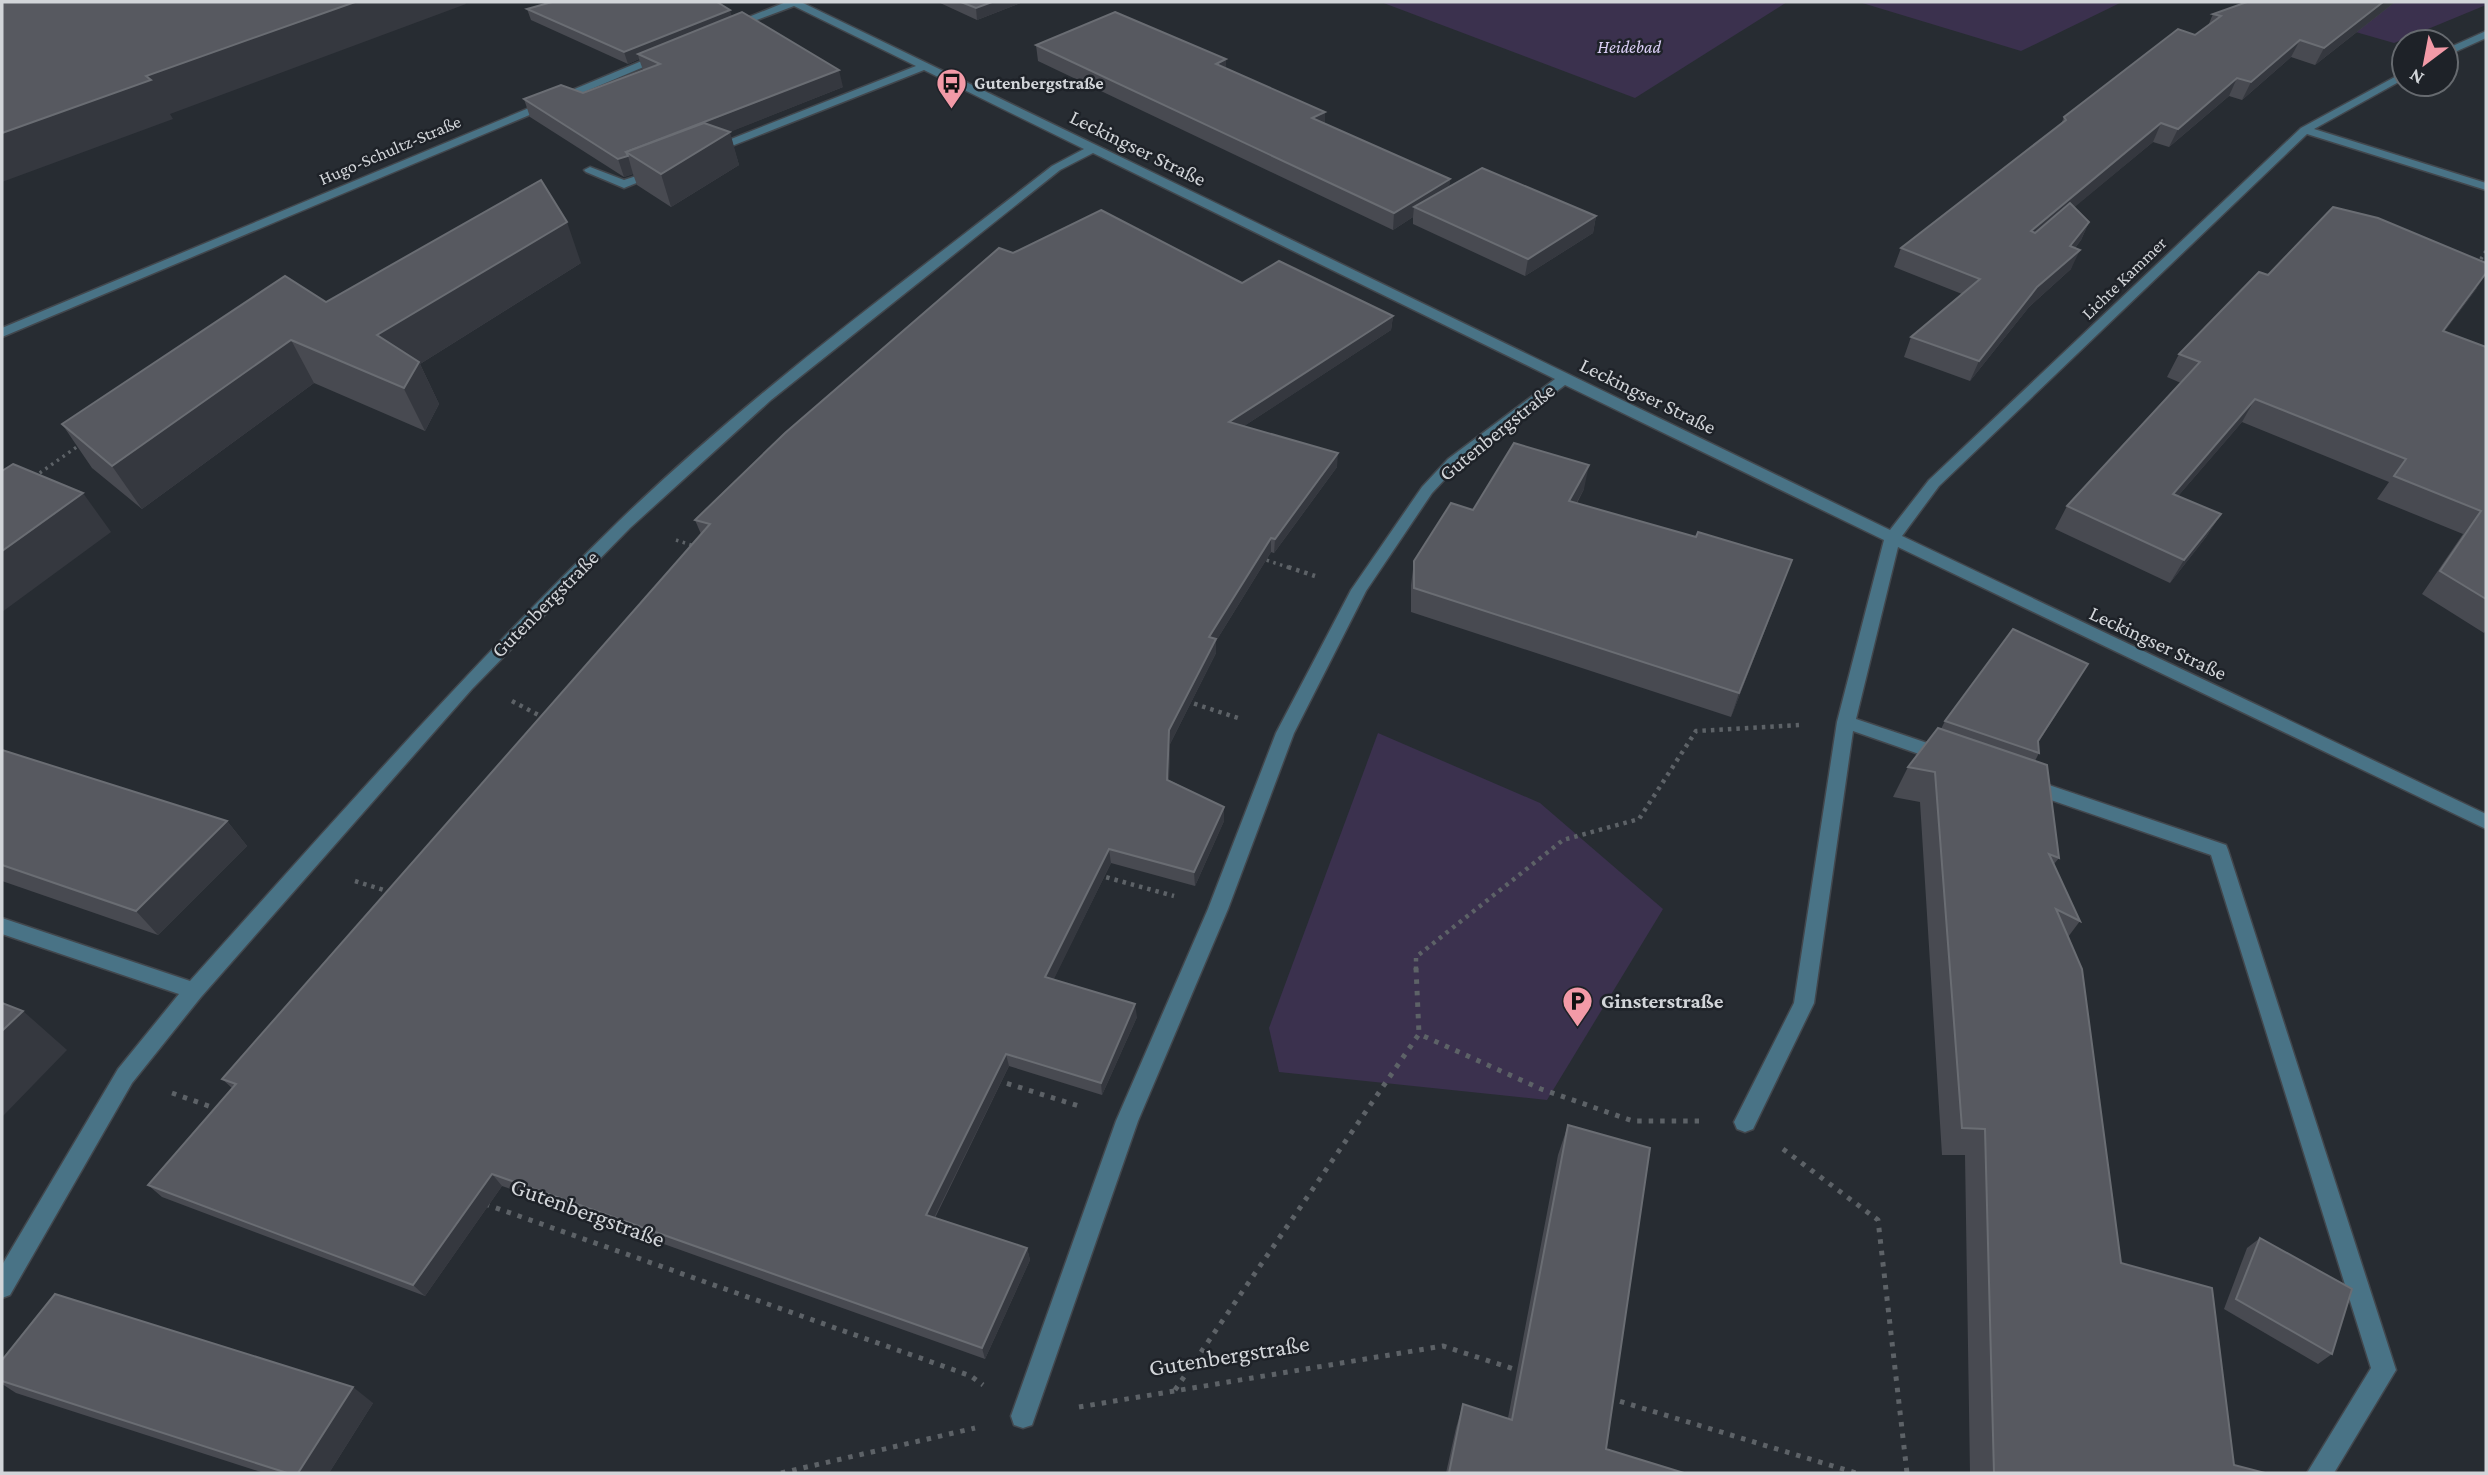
<svg xmlns="http://www.w3.org/2000/svg" width="2488" height="1475" viewBox="0 0 2488 1475" font-family="'Crimson Pro',serif">
<style>
.green{fill:#3b314e}
.lines{fill:none;stroke-linecap:round;stroke-linejoin:round}
.minor-casing{stroke:#42474d;stroke-width:3}
.path-far2{stroke:#5d6267;stroke-width:3.5;stroke-dasharray:2.5 4.5;stroke-linecap:butt}
.path-far1{stroke:#5d6267;stroke-width:4.5;stroke-dasharray:3.5 5;stroke-linecap:butt}
.path{stroke:#5d6267;stroke-width:5;stroke-dasharray:4.5 7;stroke-linecap:butt}
.minor{fill:#497386;fill-rule:evenodd}
.wall{fill:#484a51}
.shaded-wall{fill:#35383f}
.building{fill:#575960;stroke:#6a6d73;stroke-width:2}
.labels{text-anchor:middle;dominant-baseline:central;stroke-width:5;stroke-linejoin:round;paint-order:stroke}
.far-park-label{font-size:18px;font-style:italic;fill:#dbcff6;stroke:#1e2228}
.far-poi-label{font-size:18px;font-weight:bold;fill:#d2d5d9;stroke:#1e2228;text-anchor:start}
.far-street-label{font-size:18px;fill:#d2d5d9;stroke:#1e2228}
.street-label{font-size:21px;fill:#d2d5d9;stroke:#1e2228}
.poi-label{font-size:21px;font-weight:bold;fill:#d2d5d9;stroke:#1e2228;text-anchor:start}
.near-street-label{font-size:24px;fill:#d2d5d9;stroke:#1e2228}
</style>
<rect width="100%" height="100%" fill="#272c32"/>
<g class="green">
<path d="M 1381,2 L 1787,2 L 1635,98 Z"/>
<path d="M 1859,2 L 2122,2 L 2021,51 Z"/>
<path d="M 2251,2 L 2486,2 L 2486,5 L 2394,43 Z"/>
<path d="M 1378,733 L 1540,803 L 1663,909 L 1547,1100 L 1279,1072 L 1269,1028 Z"/>
</g>
<g class="lines">
<defs>
<g id="minor">
<path d="M 786,2 L 801,2 L 1890,530 L 1929,480 L 2301,128 L 2404,72 L 2404,79 L 2314,129 L 2486,183 L 2486,190 L 2307,134 L 1939,486 L 1902,536 L 2486,814 L 2486,829 L 1898,547 L 1856,719 L 1948,750 L 1951,755 L 1948,760 L 1942,762 L 1853,731 L 1814,1003 L 1753,1129 L 1745,1132 L 1737,1129 L 1734,1122 L 1794,1003 L 1837,722 L 1884,540 L 1565,385 L 1458,465 L 1432,493 L 1366,591 L 1294,733 L 1228,909 L 1138,1121 L 1032,1425 L 1023,1428 L 1014,1425 L 1011,1416 L 1116,1121 L 1208,909 L 1276,733 L 1351,590 L 1422,487 L 1448,459 L 1555,379 L 1093,153 L 1060,170 L 771,400 L 630,528 L 472,689 L 201,997 L 132,1083 L 10,1295 L 2,1298 L 2,1265 L 118,1069 L 179,994 L 2,934 L 2,918 L 190,981 C 330,825 468,668 618,522 C 752,392 905,281 1052,166 L 1084,149 L 924,70 L 714,153 L 706,153 L 706,149 L 916,66 L 794,6 L 733,29 L 724,27 Z"/>
<path d="M 2486,31 L 2486,38 L 2446,56 L 2446,49 Z"/>
<path d="M 661,53 L 666,56 L 665,58 L 2,337 L 2,328 Z"/>
<path d="M 590,167 L 624,180 L 655,170 L 661,173 L 624,188 L 586,172 L 584,170 Z"/>
<path d="M 2028,778 L 2226,845 L 2228,850 L 2396,1370 L 2334,1473 L 2307,1473 L 2371,1368 L 2211,855 L 2022,790 L 2019,785 L 2022,780 Z"/>
</g>
</defs>
<use href="#minor" class="minor-casing"/>
<g class="path-far2">
<path d="M 2477,265 L 2486,251"/>
<path d="M 34,477 L 81,444"/>
<path d="M 676,540 L 697,547"/>
<path d="M 1260,558 L 1293,569"/>
</g>
<g class="path-far1">
<path d="M 1288,567 L 1315,576"/>
<path d="M 512,701 L 544,718"/>
<path d="M 1186,701 L 1241,719"/>
<path d="M 1098,875 L 1174,896"/>
<path d="M 355,881 L 390,892"/>
<path d="M 1416,970 L 1416,957 L 1563,840 L 1639,819 L 1696,731 L 1799,725"/>
</g>
<g class="path">
<path d="M 1416,968 L 1419,1034"/>
<path d="M 996,1080 L 1082,1107"/>
<path d="M 172,1093 L 220,1110"/>
<path d="M 1783,1149 L 1878,1220 L 1907,1473"/>
<path d="M 485,1204 L 971,1376 L 983,1385"/>
<path d="M 1175,1390 L 1419,1034 L 1541,1089 L 1633,1121 L 1699,1121"/>
<path d="M 1609,1398 L 1856,1473"/>
<path d="M 1079,1407 L 1443,1346 L 1520,1371"/>
<path d="M 781,1473 L 975,1428"/>
</g>
<use href="#minor" class="minor"/>
</g>
<g class="wall">
<path d="M 938,2 L 1023,2 L 977,20 Z"/>
<path d="M 2247,2 L 2395,2 L 2315,65 L 2291,57 L 2242,100 L 2229,96 L 2169,147 L 2153,142 L 2074,207 L 2089,222 L 2081,240 L 2075,248 L 2071,269 L 2029,307 L 1970,381 L 1904,357 L 1911,337 L 1962,294 L 1894,267 L 1901,248 L 2061,124 L 2064,117 L 2195,35 L 2208,26 L 2213,14 Z"/>
<path d="M 527,9 L 732,16 L 843,87 L 729,132 L 739,165 L 671,207 L 637,185 L 633,174 L 624,177 L 530,117 L 524,99 L 583,93 L 643,70 L 639,59 L 628,64 L 531,20 Z"/>
<path d="M 1036,45 L 1226,59 L 1226,68 L 1325,112 L 1325,124 L 1450,179 L 1449,186 L 1596,216 L 1593,233 L 1525,276 L 1413,224 L 1413,217 L 1393,230 L 1038,61 Z"/>
<path d="M 1013,253 L 1242,283 L 1393,316 L 1391,330 L 1244,426 L 1337,467 L 1274,553 L 1271,552 L 1216,641 L 1216,653 L 1170,744 L 1169,780 L 1224,807 L 1224,821 L 1195,886 L 1111,863 L 1053,980 L 1137,1017 L 1102,1095 L 1009,1066 L 935,1218 L 1027,1248 L 1030,1260 L 985,1359 L 502,1186 L 425,1296 L 162,1197 L 148,1185 L 232,1088 L 222,1079 L 701,534 L 695,520 Z"/>
<path d="M 581,263 L 420,364 L 439,404 L 425,431 L 314,383 L 142,509 L 92,468 L 62,424 L 326,302 Z"/>
<path d="M 2268,275 L 2477,288 L 2444,332 L 2486,347 L 2486,630 L 2484,633 L 2422,594 L 2463,534 L 2377,499 L 2389,482 L 2242,422 L 2178,496 L 2221,514 L 2206,537 L 2170,583 L 2055,529 L 2067,506 L 2181,383 L 2167,377 L 2179,354 Z"/>
<path d="M 1584,489 L 1577,503 L 1783,584 L 1731,717 L 1411,612 L 1411,585 L 1414,561 L 1473,510 Z"/>
<path d="M 2088,664 L 2038,743 L 2039,753 L 2035,761 L 2059,858 L 2054,864 L 2080,921 L 2068,937 L 2121,1263 L 2234,1465 L 2265,1473 L 1970,1473 L 1965,1155 L 1942,1155 L 1920,802 L 1893,797 L 1908,767 L 1941,729 L 1945,721 Z"/>
<path d="M 2,750 L 227,821 L 247,846 L 158,935 L 2,881 Z"/>
<path d="M 1568,1125 L 1606,1449 L 1684,1473 L 1446,1473 L 1456,1428 L 1463,1404 L 1508,1418 L 1558,1155 Z"/>
<path d="M 2260,1238 L 2332,1354 L 2318,1364 L 2224,1309 L 2247,1248 Z"/>
<path d="M 2,1360 L 373,1403 L 329,1473 L 264,1473 L 16,1393 L 2,1384 Z"/>
</g>
<g class="shaded-wall">
<path d="M 355,2 L 465,2 L 466,4 L 170,114 L 173,119 L 2,182 L 2,133 L 146,76 Z"/>
<path d="M 992,2 L 1023,2 L 977,20 L 976,8 Z"/>
<path d="M 2383,2 L 2395,2 L 2315,65 L 2324,48 Z"/>
<path d="M 730,10 L 733,21 L 638,54 L 639,59 L 628,64 L 624,52 Z"/>
<path d="M 2300,40 L 2291,57 L 2242,100 L 2251,82 Z"/>
<path d="M 1226,59 L 1226,75 L 1216,64 Z"/>
<path d="M 839,70 L 843,87 L 695,146 L 686,130 Z"/>
<path d="M 2237,78 L 2229,96 L 2169,147 L 2178,129 Z"/>
<path d="M 1325,112 L 1325,128 L 1312,118 Z"/>
<path d="M 2161,123 L 2153,142 L 2023,250 L 2031,231 Z"/>
<path d="M 730,132 L 739,165 L 671,207 L 661,174 Z"/>
<path d="M 628,156 L 633,174 L 624,177 L 618,159 Z"/>
<path d="M 1450,179 L 1448,195 L 1414,207 L 1413,217 L 1393,230 L 1394,213 Z"/>
<path d="M 1596,216 L 1593,233 L 1525,276 L 1528,259 Z"/>
<path d="M 567,222 L 581,263 L 420,364 L 439,404 L 425,431 L 377,335 Z"/>
<path d="M 2089,222 L 2081,240 L 2061,265 L 2070,246 Z"/>
<path d="M 2080,250 L 2071,269 L 2029,307 L 1970,381 L 1979,361 L 2037,287 Z"/>
<path d="M 2486,274 L 2477,288 L 2428,354 L 2443,331 Z"/>
<path d="M 1393,316 L 1391,330 L 1229,436 L 1229,422 Z"/>
<path d="M 291,340 L 314,383 L 142,509 L 112,466 Z"/>
<path d="M 2255,399 L 2242,422 L 2160,517 L 2173,494 Z"/>
<path d="M 1338,453 L 1337,467 L 1274,553 L 1275,539 Z"/>
<path d="M 1589,465 L 1584,489 L 1564,525 L 1569,501 Z"/>
<path d="M 83,493 L 111,532 L 2,612 L 2,551 Z"/>
<path d="M 2221,514 L 2206,537 L 2170,583 L 2184,560 Z"/>
<path d="M 1271,538 L 1271,552 L 1216,641 L 1216,653 L 1170,744 L 1168,794 L 1167,780 L 1169,730 L 1209,637 Z"/>
<path d="M 1792,560 L 1783,584 L 1731,717 L 1739,693 Z"/>
<path d="M 2088,664 L 2076,685 L 2032,751 Z"/>
<path d="M 1224,807 L 1224,821 L 1195,886 L 1194,872 Z"/>
<path d="M 227,821 L 247,846 L 158,935 L 136,911 Z"/>
<path d="M 1109,849 L 1111,863 L 1048,991 L 1045,977 Z"/>
<path d="M 1135,1004 L 1137,1017 L 1102,1095 L 1101,1083 Z"/>
<path d="M 23,1011 L 67,1050 L 2,1117 L 2,1031 Z"/>
<path d="M 1006,1054 L 1009,1066 L 930,1226 L 926,1215 Z"/>
<path d="M 492,1174 L 502,1186 L 425,1296 L 413,1285 Z"/>
<path d="M 1027,1248 L 1030,1260 L 985,1359 L 982,1348 Z"/>
<path d="M 353,1387 L 373,1403 L 329,1473 L 298,1473 Z"/>
</g>
<g class="building">
<path d="M 2,2 L 355,2 L 146,76 L 151,80 L 2,133 Z"/>
<path d="M 552,2 L 717,2 L 730,10 L 624,52 L 527,9 Z"/>
<path d="M 961,2 L 992,2 L 976,8 Z"/>
<path d="M 2247,2 L 2383,2 L 2324,48 L 2300,40 L 2251,82 L 2237,78 L 2178,129 L 2161,123 L 2031,231 L 2035,233 L 2070,203 L 2089,222 L 2070,246 L 2080,250 L 2037,287 L 1979,361 L 1911,337 L 1980,279 L 1901,248 L 2066,120 L 2064,117 L 2178,29 L 2195,35 L 2221,16 L 2213,14 Z"/>
<path d="M 742,12 L 839,70 L 626,152 L 628,156 L 618,159 L 524,99 L 561,85 L 583,93 L 660,64 L 638,54 Z"/>
<path d="M 1115,12 L 1226,59 L 1216,64 L 1325,112 L 1312,118 L 1450,179 L 1394,213 L 1036,45 Z"/>
<path d="M 704,123 L 730,132 L 661,174 L 626,152 Z"/>
<path d="M 1482,168 L 1596,216 L 1528,259 L 1414,207 Z"/>
<path d="M 541,180 L 567,222 L 377,335 L 419,362 L 404,388 L 291,340 L 112,466 L 62,424 L 285,276 L 326,302 Z"/>
<path d="M 2333,207 L 2378,218 L 2486,263 L 2486,273 L 2443,331 L 2486,347 L 2486,599 L 2440,571 L 2481,511 L 2394,476 L 2406,459 L 2255,399 L 2173,494 L 2221,514 L 2184,560 L 2067,506 L 2200,362 L 2179,354 L 2259,272 L 2268,275 Z"/>
<path d="M 1101,210 L 1242,283 L 1279,261 L 1393,316 L 1229,422 L 1338,453 L 1275,539 L 1271,538 L 1209,637 L 1216,639 L 1169,730 L 1167,780 L 1224,807 L 1194,872 L 1109,849 L 1045,977 L 1135,1004 L 1101,1083 L 1006,1054 L 926,1215 L 1027,1248 L 982,1348 L 492,1174 L 413,1285 L 148,1185 L 236,1084 L 222,1079 L 710,524 L 695,520 L 785,433 L 999,248 L 1013,253 Z"/>
<path d="M 1514,443 L 1589,465 L 1569,501 L 1696,537 L 1698,532 L 1792,560 L 1739,693 L 1414,588 L 1414,561 L 1451,503 L 1473,510 Z"/>
<path d="M 13,464 L 83,493 L 2,551 L 2,471 Z"/>
<path d="M 2013,629 L 2088,664 L 2038,741 L 2039,753 L 1945,721 Z"/>
<path d="M 1938,728 L 2047,765 L 2059,858 L 2049,854 L 2080,921 L 2056,909 L 2082,969 L 2121,1263 L 2212,1288 L 2234,1465 L 2265,1473 L 1994,1473 L 1985,1129 L 1962,1128 L 1935,772 L 1908,767 Z"/>
<path d="M 2,750 L 227,821 L 136,911 L 2,865 Z"/>
<path d="M 2,1003 L 23,1011 L 2,1031 Z"/>
<path d="M 1568,1125 L 1650,1148 L 1606,1449 L 1684,1473 L 1449,1473 L 1463,1404 L 1512,1420 Z"/>
<path d="M 2260,1238 L 2352,1289 L 2332,1354 L 2236,1299 Z"/>
<path d="M 55,1294 L 353,1387 L 298,1473 L 287,1473 L 2,1381 L 2,1360 Z"/>
</g>
<defs>
<symbol id="bus-pin" viewBox="-11 -11 22 30"><path d="M0 17L-7.5 6A9.5 9.5 0 1 1 7.5 6Z" fill="#f39aa7" stroke="#1e2228"/><path d="M-5-6H5V4H4V6H2V4H-2V6H-4V4H-5ZM-3.5-4V0h7V-4ZM-3.5 1.2v1.5H-2V1.2ZM2 1.2v1.5H3.5V1.2Z" fill="#111"/></symbol>
<symbol id="parking-pin" viewBox="-11 -11 22 30"><path d="M0 17L-7.5 6A9.5 9.5 0 1 1 7.5 6Z" fill="#f39aa7" stroke="#1e2228"/><path d="M-3.5-5.5H1a3.5 3.5 0 0 1 0 7H-1V5.5H-3.5ZM-1-3.4V-.6H.8a1.4 1.4 0 0 0 0-2.8Z" fill="#111"/></symbol>
</defs>
<g fill-rule="evenodd">
<use href="#bus-pin" x="934" y="66" width="35" height="47"/>
<use href="#parking-pin" x="1560" y="984" width="35" height="47"/>
</g>
<g class="labels">
<g class="far-park-label">
<text x="1629" y="47">Heidebad</text>
</g>
<g class="far-poi-label">
<text x="974" y="83">Gutenbergstraße</text>
</g>
<g class="far-street-label">
<text transform="translate(390 150) rotate(-23)">Hugo-Schultz-Straße</text>
<text transform="translate(2124 278) rotate(-44)">Lichte Kammer</text>
</g>
<g class="street-label">
<text transform="translate(1138 148) rotate(26)">Leckingser Straße</text>
<text transform="translate(1648 396) rotate(26)">Leckingser Straße</text>
<text transform="translate(1497 432) rotate(-39)">Gutenbergstraße</text>
<text transform="translate(545 604) rotate(-45)">Gutenbergstraße</text>
<text transform="translate(2158 643) rotate(25)">Leckingser Straße</text>
</g>
<g class="poi-label">
<text x="1601" y="1001">Ginsterstraße</text>
</g>
<g class="near-street-label">
<text transform="translate(588 1212) rotate(20)">Gutenbergstraße</text>
<text transform="translate(1229 1355) rotate(-9)">Gutenbergstraße</text>
</g>
</g>
<rect width="2488" height="1475" fill="none" stroke="#d2d5d9" stroke-width="7"/>
<g transform="translate(2425 63) rotate(212)"><circle r="33" fill="#1e2228" stroke="#666a6f" stroke-width="2"/>
<path d="M0-5L12 26L0 18L-12 26Z" fill="#f39aa7"/>
<text y="-10" font-size="19" font-weight="bold" text-anchor="middle" fill="#d2d5d9">N</text>
</g>
</svg>
